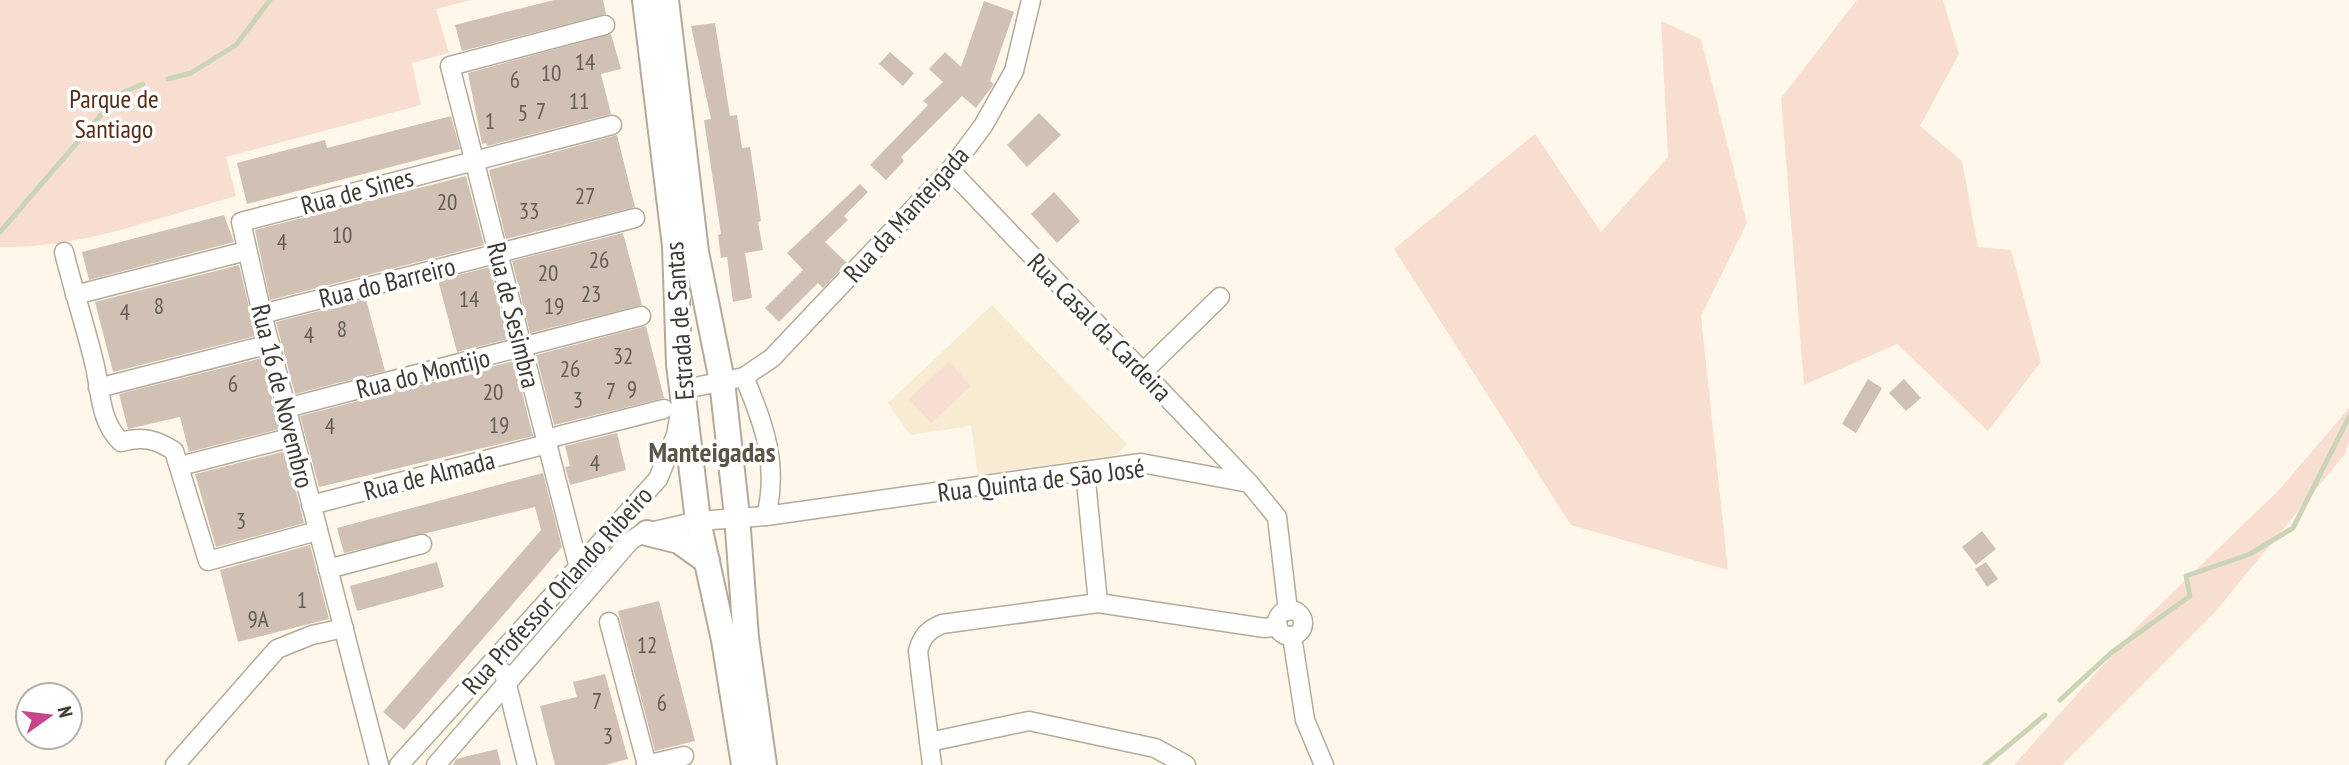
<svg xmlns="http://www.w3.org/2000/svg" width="2349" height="765" viewBox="0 0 2349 765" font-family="'PT Sans Narrow',sans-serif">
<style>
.built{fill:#f7ebd2}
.green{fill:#f8ded1}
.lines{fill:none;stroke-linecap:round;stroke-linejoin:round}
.stream{stroke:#cad4b6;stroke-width:5}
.building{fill:#d0c1b4}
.street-casing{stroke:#b3aa9a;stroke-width:21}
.secondary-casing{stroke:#b3aa9a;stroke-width:28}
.street{stroke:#fff;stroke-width:18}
.secondary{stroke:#fff;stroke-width:24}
.labels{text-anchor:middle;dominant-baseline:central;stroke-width:7;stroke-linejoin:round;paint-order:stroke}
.number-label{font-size:23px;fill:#625c54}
.park-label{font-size:26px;fill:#572c16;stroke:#fff}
.street-label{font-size:26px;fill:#3e3b34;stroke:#fff}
.neighbourhood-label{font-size:28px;font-weight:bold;fill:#5c5446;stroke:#fff}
</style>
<rect width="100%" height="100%" fill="#fff8ea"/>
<path class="built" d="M 992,305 L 1127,444 L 1116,455 L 978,475 L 971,426 L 910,435 L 888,403 Z"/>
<g class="green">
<path d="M 0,0 L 471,0 L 436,9 L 449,53 L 412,63 L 421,105 L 226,157 L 236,196 C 160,217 80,249 0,247 Z"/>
<path d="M 1857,0 L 1943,0 L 1959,54 L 1920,126 L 1962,161 L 1978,247 L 2011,250 L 2041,362 L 1988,431 L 1897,344 L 1804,385 L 1781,98 Z"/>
<path d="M 1661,21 L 1701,39 L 1747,223 L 1701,316 L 1728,570 L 1571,525 L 1394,249 L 1535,134 L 1601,232 L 1668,157 Z"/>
<path d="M 949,362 L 971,386 L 931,423 L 909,399 Z"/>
<path d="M 2349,408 L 2349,442 L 2345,454 L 2215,612 L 2062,765 L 2014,765 L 2138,626 L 2279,490 Z"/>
</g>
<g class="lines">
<g class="stream">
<path d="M 168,79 L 191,73 L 236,45 L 270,0"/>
<path d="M 0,232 L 119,94 L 143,84"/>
<path d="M 2060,700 L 2112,652 L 2190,596 L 2186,576 L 2250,554 L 2293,528 L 2349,417"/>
<path d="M 1985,765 L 2045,715"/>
</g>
</g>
<g class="building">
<path d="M 554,0 L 603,0 L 606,14 L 462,51 L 455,25 Z"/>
<path d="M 984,1 L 1014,12 L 990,81 L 994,84 L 976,108 L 962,96 L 901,157 L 904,161 L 886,180 L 870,165 L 928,105 L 923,101 L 943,82 L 929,69 L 945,52 L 961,67 Z"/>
<path d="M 715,23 L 730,116 L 737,115 L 742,148 L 750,147 L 761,221 L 758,222 L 763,250 L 745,253 L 752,298 L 733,302 L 727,257 L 721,258 L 718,235 L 721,234 L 704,120 L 711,119 L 691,26 Z"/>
<path d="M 611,34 L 621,69 L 601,74 L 611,114 L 487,146 L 486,143 L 482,144 L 468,73 Z"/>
<path d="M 890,52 L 914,73 L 903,86 L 879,64 Z"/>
<path d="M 1039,113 L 1061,135 L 1027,167 L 1007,145 Z"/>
<path d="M 451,116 L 460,149 L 247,204 L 237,163 L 325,140 L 327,148 Z"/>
<path d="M 617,135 L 635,207 L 506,239 L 489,170 Z"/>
<path d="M 466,176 L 484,245 L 270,300 L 255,230 Z"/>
<path d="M 860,184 L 868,192 L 844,216 L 848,220 L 825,242 L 847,263 L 823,288 L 818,283 L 779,322 L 765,308 L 803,270 L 787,253 Z"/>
<path d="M 1054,192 L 1080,221 L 1057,243 L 1031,214 Z"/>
<path d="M 224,215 L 234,242 L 89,280 L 82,252 Z"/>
<path d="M 623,233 L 642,305 L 530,333 L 512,261 Z"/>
<path d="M 239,265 L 256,336 L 113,372 L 95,302 Z"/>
<path d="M 490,267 L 508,339 L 457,352 L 438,280 Z"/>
<path d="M 366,299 L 385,371 L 295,394 L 276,322 Z"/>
<path d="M 646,326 L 664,398 L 554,425 L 536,355 Z"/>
<path d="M 262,358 L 280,429 L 189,452 L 180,417 L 128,429 L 119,394 Z"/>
<path d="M 514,361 L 533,436 L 319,487 L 300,416 Z"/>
<path d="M 1868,379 L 1882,388 L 1856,433 L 1842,424 Z"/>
<path d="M 1904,379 L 1921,398 L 1906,411 L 1889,393 Z"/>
<path d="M 617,433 L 626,470 L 570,485 L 565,467 L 570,466 L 565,446 Z"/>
<path d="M 286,451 L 304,523 L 216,547 L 195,474 Z"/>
<path d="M 543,473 L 562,547 L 404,730 L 383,712 L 541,530 L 535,507 L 344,553 L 337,528 Z"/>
<path d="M 1982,531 L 1996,549 L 1976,565 L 1962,547 Z"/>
<path d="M 310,545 L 329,619 L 238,642 L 220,570 Z"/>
<path d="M 437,562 L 444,587 L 357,611 L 350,586 Z"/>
<path d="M 1986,562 L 1998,579 L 1987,587 L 1975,569 Z"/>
<path d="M 659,601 L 695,741 L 655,751 L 618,611 Z"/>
<path d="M 605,674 L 628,759 L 605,765 L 555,765 L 540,706 L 577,697 L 573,682 Z"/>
<path d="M 497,749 L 501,765 L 453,765 L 456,759 Z"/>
</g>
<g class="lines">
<defs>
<g id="street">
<path d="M 950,170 L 1249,483"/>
<path d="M 64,252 C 73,289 85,325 94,362 C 101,390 99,421 121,442 C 142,436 156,439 174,451 L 208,561 L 317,531"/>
<path d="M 75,295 L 246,251"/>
<path d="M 262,314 L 635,218"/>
<path d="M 1143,372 L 1220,297"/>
<path d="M 744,377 C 764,423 779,466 766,516"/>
<path d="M 98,388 L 270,344"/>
<path d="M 286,408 L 641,316"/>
<path d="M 546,439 L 664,409"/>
<path d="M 180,466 L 293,437"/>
<path d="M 1085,471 L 1098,603"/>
<path d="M 311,505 L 547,444"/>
<path d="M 578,564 L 450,66 L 605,25"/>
<path d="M 328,569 L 422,544"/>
<circle cx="1290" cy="623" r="13"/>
<path d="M 609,622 L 647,765"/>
<path d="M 1292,636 L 1305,720 L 1324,765"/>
<path d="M 504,673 L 527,765"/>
<path d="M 929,742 L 1029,721 L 1155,748 L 1186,765"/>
<path d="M 175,765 L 277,649 L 312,635 L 344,628"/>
<path d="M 379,765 L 262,314 L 241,222 L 612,125"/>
<path d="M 399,765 L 658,479 L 676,435 L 683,397 L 690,388 L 744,377 L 772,358 L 950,170 L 983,126 L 1014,71 L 1031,0"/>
<path d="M 436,765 L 630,541 L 641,534 L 698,521 L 766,516 L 1141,463 L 1249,483 L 1277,517 L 1288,611"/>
<path d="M 646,765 L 684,756"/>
<path d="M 932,765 L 918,651 C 922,636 928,630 942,624 L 1098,603 L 1265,628 L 1278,626"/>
</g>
<g id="secondary">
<path d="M 645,0 L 675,246 L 679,364 L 698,521 L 724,640 L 744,765"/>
<path d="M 666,0 L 696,252 L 722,381 L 737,516 L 746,638 L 764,765"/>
<path d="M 647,533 L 679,541 L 707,561"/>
</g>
</defs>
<use href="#street" class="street-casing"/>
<use href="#secondary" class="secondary-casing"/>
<use href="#street" class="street"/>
<use href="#secondary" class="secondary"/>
</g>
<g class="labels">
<g class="number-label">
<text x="585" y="61">14</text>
<text x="551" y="72">10</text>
<text x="515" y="79">6</text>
<text x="579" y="100">11</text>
<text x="541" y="110">7</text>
<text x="523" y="112">5</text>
<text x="490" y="120">1</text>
<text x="585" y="195">27</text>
<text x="447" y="201">20</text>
<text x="529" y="210">33</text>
<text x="342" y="234">10</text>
<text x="282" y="241">4</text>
<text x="599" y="259">26</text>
<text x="548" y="272">20</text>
<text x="591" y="293">23</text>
<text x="469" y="298">14</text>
<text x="159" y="305">8</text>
<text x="554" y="305">19</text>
<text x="125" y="311">4</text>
<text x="342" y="328">8</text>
<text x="309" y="334">4</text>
<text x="623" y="355">32</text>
<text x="570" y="368">26</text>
<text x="233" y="383">6</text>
<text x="632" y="388">9</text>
<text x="611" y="390">7</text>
<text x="493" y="391">20</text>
<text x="578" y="399">3</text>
<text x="499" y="424">19</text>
<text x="330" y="425">4</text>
<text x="595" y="462">4</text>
<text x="241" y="520">3</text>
<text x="302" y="599">1</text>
<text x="258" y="618">9A</text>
<text x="647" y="644">12</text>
<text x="597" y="700">7</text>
<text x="662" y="702">6</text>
<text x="608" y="735">3</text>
</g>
<g class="park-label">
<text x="114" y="98">Parque de<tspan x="114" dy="30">Santiago</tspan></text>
</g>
<g class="street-label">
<text transform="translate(357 191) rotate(-15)">Rua de Sines</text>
<text transform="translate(906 214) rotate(-48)">Rua da Manteigada</text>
<text transform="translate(387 282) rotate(-14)">Rua do Barreiro</text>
<text transform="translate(514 315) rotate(76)">Rua de Sesimbra</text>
<text transform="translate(679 321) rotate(-94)">Estrada de Santas</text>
<text transform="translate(1100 327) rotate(46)">Rua Casal da Cardeira</text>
<text transform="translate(423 373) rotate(-14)">Rua do Montijo</text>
<text transform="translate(283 396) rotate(76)">Rua 16 de Novembro</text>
<text transform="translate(429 475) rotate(-14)">Rua de Almada</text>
<text transform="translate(1041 480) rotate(-7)">Rua Quinta de São José</text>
<text transform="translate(557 590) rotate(-48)">Rua Professor Orlando Ribeiro</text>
</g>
<g class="neighbourhood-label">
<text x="712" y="451">Manteigadas</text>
</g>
</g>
<g transform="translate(49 716) rotate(76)"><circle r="33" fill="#ffffff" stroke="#b2b1ae" stroke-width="2"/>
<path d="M0-5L12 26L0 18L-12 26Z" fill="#c7448b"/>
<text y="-10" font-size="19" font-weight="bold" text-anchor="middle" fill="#3e3b34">N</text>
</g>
</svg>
